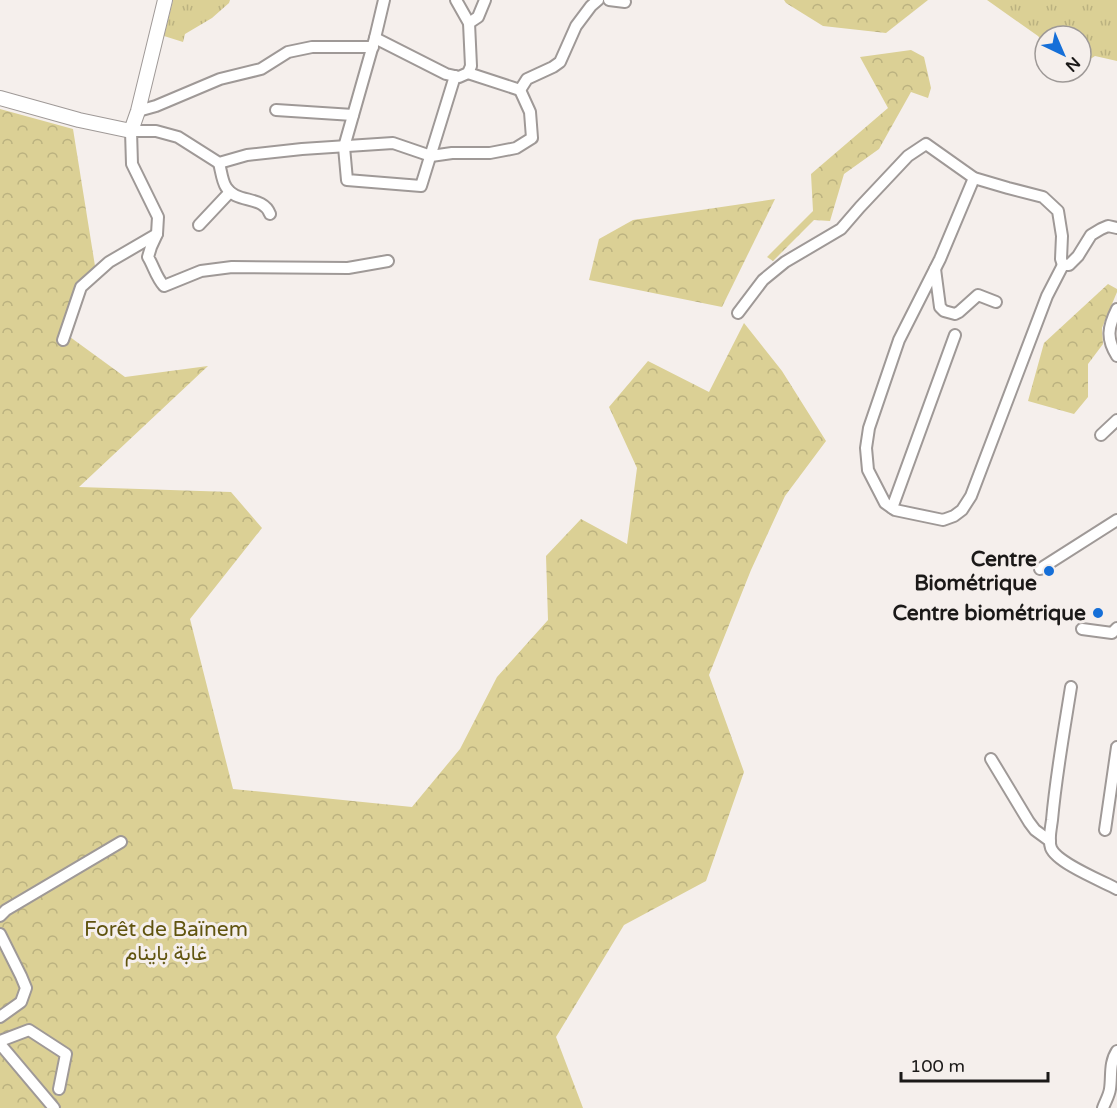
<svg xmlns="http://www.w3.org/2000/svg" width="1117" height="1108" viewBox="0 0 1117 1108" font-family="'Varela Round',Vazirmatn,sans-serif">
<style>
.grass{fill:url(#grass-tufts)}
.forest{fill:url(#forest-crowns)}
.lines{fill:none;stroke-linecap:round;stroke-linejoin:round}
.minor-casing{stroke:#9f9997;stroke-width:14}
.tertiary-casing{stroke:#9f9997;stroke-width:16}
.minor{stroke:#fff;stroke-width:10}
.tertiary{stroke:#fff;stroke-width:14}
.poi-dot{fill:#156fd8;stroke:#f5efec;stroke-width:2}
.labels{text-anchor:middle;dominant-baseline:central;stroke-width:6;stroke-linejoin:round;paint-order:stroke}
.poi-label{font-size:21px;font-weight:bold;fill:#1b1918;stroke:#f5efec;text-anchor:end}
.park-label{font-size:21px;fill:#60540f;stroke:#f5efec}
</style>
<defs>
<pattern id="grass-tufts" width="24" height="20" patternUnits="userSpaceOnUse" patternTransform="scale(1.5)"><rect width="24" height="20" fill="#dbd095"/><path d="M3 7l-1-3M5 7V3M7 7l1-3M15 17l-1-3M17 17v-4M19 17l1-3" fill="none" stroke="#bbb280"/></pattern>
<pattern id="forest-crowns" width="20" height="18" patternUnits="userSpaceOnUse" patternTransform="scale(1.5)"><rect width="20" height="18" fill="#dbd095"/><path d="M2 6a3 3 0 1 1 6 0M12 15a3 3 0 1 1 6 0" fill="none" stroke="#bbb280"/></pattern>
</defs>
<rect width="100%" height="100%" fill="#f5efec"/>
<g class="grass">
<path d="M 173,0 L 230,0 L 229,3 L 212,18 L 185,34 L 183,42 L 164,36 Z"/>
<path d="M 987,0 L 1117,0 L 1117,61 L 1095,56 L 1081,65 L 1081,36 L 1045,36 L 1045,44 L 1038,36 Z"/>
</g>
<g class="forest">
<path d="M 784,0 L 928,0 L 886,33 L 823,26 L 786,3 Z"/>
<path d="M 911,50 L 924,57 L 931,88 L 928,98 L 911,92 L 879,149 L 844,174 L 830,221 L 814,220 L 773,261 L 767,257 L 813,211 L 811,174 L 888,108 L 860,57 Z"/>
<path d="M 0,109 L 73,129 L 95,266 L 70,337 L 125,377 L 208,366 L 79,487 L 231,492 L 262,528 L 190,619 L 233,789 L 412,807 L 460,749 L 497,677 L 548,620 L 546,556 L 581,519 L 627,544 L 637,468 L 609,407 L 648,361 L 709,392 L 744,323 L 782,371 L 826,441 L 785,496 L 751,570 L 709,675 L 744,772 L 706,881 L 624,925 L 556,1037 L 583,1108 L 0,1108 Z"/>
<path d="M 775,199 L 722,307 L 589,280 L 599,239 L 633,220 Z"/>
<path d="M 1108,284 L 1117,289 L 1117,292 L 1102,328 L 1103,344 L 1088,364 L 1088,397 L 1074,414 L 1028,401 L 1044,343 Z"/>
</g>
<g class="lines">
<defs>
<g id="minor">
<path d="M 384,0 L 375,38 L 344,147 L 347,180 L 421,186 L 455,76"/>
<path d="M 609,0 L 625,2"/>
<path d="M 469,23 L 478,17 L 485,0"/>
<path d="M 375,38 L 446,74 L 459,77 L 468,73 L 471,66 L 469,23 L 456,0"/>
<path d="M 468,73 L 520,90 L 527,79 L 553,67 L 560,62 L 576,26 L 591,6 L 598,0"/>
<path d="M 276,110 L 353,115"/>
<path d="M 138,111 L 156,106 L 220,79 L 261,69 L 288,52 L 312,47 L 373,47"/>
<path d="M 219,163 C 221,170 222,181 226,187 C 236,204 263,195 270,214"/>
<path d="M 974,178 L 940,259 L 899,340 L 869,428 L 866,448 L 868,470 L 885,503 L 895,510 L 943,520 L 954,516 L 962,510 L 971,496 L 1047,296 L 1063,265"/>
<path d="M 199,225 L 230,192"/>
<path d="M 388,261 L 348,268 L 232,267 L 201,271 L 164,286 C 156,277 154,267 148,257 L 151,247 L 157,234 L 158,217 L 132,164 L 131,131 L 156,131 L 178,137 L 219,163 L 247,155 L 302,149 L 393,143 L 431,156 L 452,153 L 490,153 L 516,148 L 532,138 L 530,112 L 520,90"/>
<path d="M 935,269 L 940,307 L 944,311 L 955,314 L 959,312 L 978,295 L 996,302"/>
<path d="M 1117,309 C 1108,327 1106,339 1117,356"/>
<path d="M 738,313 L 763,280 L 785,262 L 841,229 L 860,207 L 908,156 L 926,144 L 974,178 L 1008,188 L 1043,197 L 1058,211 L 1062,236 L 1061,259 L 1063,265 L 1069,265 L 1078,256 L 1091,235 L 1101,229 L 1108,226 L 1117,228"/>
<path d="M 63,340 L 81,287 L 109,262 L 157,234"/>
<path d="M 1101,435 L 1117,420"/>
<path d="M 892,508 L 955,335"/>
<path d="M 1040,569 L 1117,520"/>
<path d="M 1082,629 L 1112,633 L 1117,628"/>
<path d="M 1071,687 C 1064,731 1056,775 1052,820 C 1051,828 1048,840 1051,848 C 1057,863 1102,881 1117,889"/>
<path d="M 991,759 L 1029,822 L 1035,830 L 1050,841"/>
<path d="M 1105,830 L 1117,747"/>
<path d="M 0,916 L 6,910 L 121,842"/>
<path d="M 0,934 L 21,976 L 26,988 L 21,1002 L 0,1017"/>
<path d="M 0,1041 L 29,1030 L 66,1054 L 59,1089"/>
<path d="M 0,1044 L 54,1108"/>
<path d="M 1103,1108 C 1105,1102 1109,1096 1110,1089 C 1112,1076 1109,1063 1117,1051"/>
</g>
<path id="tertiary" d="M 0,98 L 79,120 L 131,131 L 138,111 L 165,0"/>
</defs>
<use href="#minor" class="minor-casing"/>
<use href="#tertiary" class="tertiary-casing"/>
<use href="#minor" class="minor"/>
<use href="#tertiary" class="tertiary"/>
</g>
<g class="poi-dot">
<circle cx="1049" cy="571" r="6"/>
<circle cx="1098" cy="613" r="6"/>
</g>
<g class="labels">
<g class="poi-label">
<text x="1037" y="559">Centre<tspan x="1037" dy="24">Biométrique</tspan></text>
<text x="1086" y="613">Centre biométrique</text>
</g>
<g class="park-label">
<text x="166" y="929">Forêt de Baïnem<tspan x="166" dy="24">غابة باينام</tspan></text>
</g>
</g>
<g transform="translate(1063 54) rotate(136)"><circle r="28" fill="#f5efec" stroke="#9e9997" stroke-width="1.5"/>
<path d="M0-4.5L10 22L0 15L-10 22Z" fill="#156fd8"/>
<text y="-9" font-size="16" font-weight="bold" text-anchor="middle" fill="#1b1918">N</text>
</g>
<path d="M901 1072v9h147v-9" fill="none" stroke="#1b1918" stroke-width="3"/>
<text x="910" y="1072" font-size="18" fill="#1b1918" stroke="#f5efec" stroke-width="4.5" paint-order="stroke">100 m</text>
</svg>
